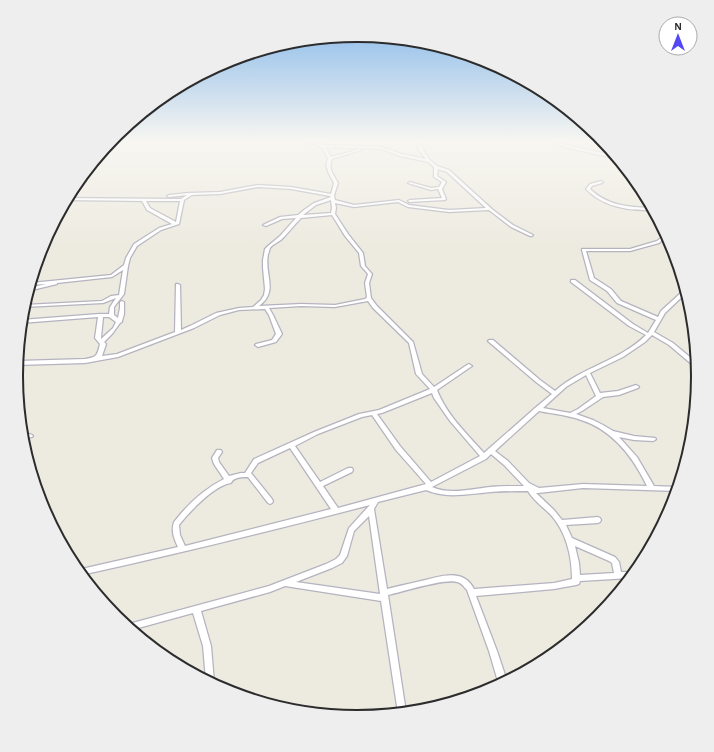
<svg xmlns="http://www.w3.org/2000/svg" width="714" height="752" viewBox="0 0 714 752" font-family="'Alegreya Sans',sans-serif">
<style>
.lines{fill:none;stroke-linecap:round;stroke-linejoin:round}
.street-casing{stroke:#b4b3bf;stroke-width:2.5}
.secondary-casing{stroke:#b4b3bf;stroke-width:2}
.street{fill:#fff;fill-rule:evenodd}
.secondary{fill:#fff;fill-rule:evenodd}
.rim{fill:none;stroke:#2c2c2c;stroke-width:2}
</style>
<rect width="100%" height="100%" fill="#edebe0"/>
<g class="lines">
<defs>
<g id="street">
<path d="M 301,141 L 313,142 L 323,145 L 381,147 L 402,154 L 426,159 L 419,150 L 416,141 L 419,141 L 423,150 L 430,160 L 437,166 L 449,170 L 493,210 L 513,225 L 533,235 L 532,236 L 530,236 L 511,227 L 489,210 L 449,212 L 408,207 L 398,202 L 354,207 L 335,203 L 336,208 L 335,214 L 348,234 L 363,253 L 365,266 L 372,274 L 369,283 L 371,298 L 377,306 L 413,342 L 422,374 L 434,387 L 467,365 L 469,364 L 472,366 L 437,390 C 446,414 467,434 484,453 L 534,409 L 535,408 L 552,394 L 536,382 L 489,342 L 488,341 L 489,340 L 493,340 L 540,380 L 555,391 C 582,367 620,361 646,335 L 629,326 L 571,282 L 571,280 L 575,280 L 633,324 L 648,333 L 656,320 L 617,303 L 607,291 L 590,280 L 582,250 L 582,249 L 630,249 L 657,241 L 666,234 L 667,236 L 665,238 L 671,243 L 673,247 L 671,247 L 662,240 L 659,243 L 630,251 L 586,251 L 594,278 L 611,289 L 621,301 L 658,317 L 661,311 L 684,290 L 685,290 L 686,293 L 665,313 L 654,332 L 673,343 L 697,363 L 697,368 L 695,367 L 669,345 L 652,335 L 645,342 L 623,357 L 590,373 L 600,393 L 618,391 L 636,385 L 638,386 L 639,387 L 638,388 L 619,395 L 603,397 L 582,411 L 576,414 L 593,420 L 603,425 L 613,431 L 634,436 L 655,438 L 656,439 L 655,440 L 653,441 L 634,440 L 619,437 L 637,457 L 654,486 L 677,487 L 678,487 L 677,491 L 583,488 L 538,493 L 536,493 L 554,510 L 562,520 L 598,517 L 600,518 L 601,520 L 600,522 L 598,523 L 566,525 L 572,538 L 615,557 L 619,562 L 621,572 L 632,572 L 635,573 L 630,578 L 580,581 L 579,584 L 576,585 L 554,589 L 476,596 L 497,651 L 507,681 L 499,685 L 489,651 L 467,590 C 464,587 462,583 457,582 C 445,578 402,592 388,595 L 406,712 L 398,713 L 381,601 L 285,586 L 270,592 L 201,611 L 211,646 L 214,682 L 213,684 L 206,680 L 203,646 L 193,613 L 131,630 L 125,625 L 269,586 L 326,564 L 336,559 L 340,555 L 349,528 L 368,507 L 370,505 C 274,530 178,554 81,575 L 77,570 L 178,547 C 174,538 171,532 174,522 C 187,505 204,489 224,479 L 214,464 L 212,458 L 217,450 L 221,450 L 222,452 L 218,458 L 219,462 L 229,476 L 241,473 L 245,473 L 254,459 L 314,432 L 359,414 L 379,410 L 430,389 L 416,374 L 409,343 L 373,308 L 368,301 L 335,307 L 301,306 L 269,308 L 273,315 L 282,334 L 276,342 L 258,347 L 255,345 L 256,344 L 272,340 L 276,334 L 269,315 L 265,309 L 239,310 L 220,315 L 194,328 L 118,357 L 85,363 L 17,365 L 17,361 L 85,359 C 97,357 97,356 100,344 L 95,338 L 98,317 L 21,323 L 21,320 L 99,314 L 109,314 L 110,307 L 116,298 L 103,303 L 24,307 L 23,307 L 24,305 L 102,301 L 111,296 L 119,295 L 123,270 L 112,277 L 57,283 L 57,284 L 28,291 L 29,288 L 46,284 L 30,285 L 31,283 L 111,275 L 124,265 L 126,258 L 134,244 L 159,228 L 172,224 L 147,210 L 142,201 L 66,200 L 67,198 L 181,199 L 187,195 L 169,197 L 167,196 L 169,195 L 188,193 L 220,192 L 258,185 L 291,187 L 331,194 L 334,183 C 330,175 324,168 328,159 C 321,141 316,146 301,141 ZM 325,147 L 381,149 L 400,156 L 428,162 L 434,167 L 434,177 L 442,182 L 439,187 L 431,188 L 410,182 L 408,183 L 431,190 L 438,189 L 442,198 L 410,200 L 408,201 L 409,202 L 445,200 L 446,199 L 442,189 L 446,182 L 437,176 L 438,169 L 447,172 L 486,208 L 449,210 L 409,205 L 399,200 L 354,205 L 335,200 L 334,195 L 338,183 C 333,174 328,169 332,159 L 362,150 L 360,149 L 331,157 ZM 258,187 L 291,189 L 330,196 L 331,197 L 314,203 L 304,210 L 298,215 L 280,217 L 263,225 L 266,226 L 282,219 L 296,218 L 280,236 L 268,246 L 265,249 L 263,260 L 263,268 L 265,289 L 264,295 L 261,300 L 253,307 L 239,308 L 216,313 L 190,326 L 181,330 L 180,285 L 178,284 L 176,284 L 175,332 L 117,354 L 102,356 L 106,344 L 104,342 L 112,334 L 120,323 L 122,322 L 122,321 L 124,314 L 124,302 L 122,301 L 120,302 L 120,308 L 118,318 L 114,315 L 114,307 L 124,294 L 128,266 L 130,258 L 137,246 L 161,230 L 179,224 L 184,200 L 192,195 L 220,194 ZM 331,200 L 332,208 L 331,213 L 303,215 L 316,205 ZM 146,201 L 180,201 L 176,222 L 150,208 ZM 332,215 L 345,236 L 359,253 L 361,266 L 368,274 L 365,283 L 367,297 L 365,299 L 335,305 L 301,304 L 259,306 C 279,291 264,275 268,254 C 269,253 269,250 270,248 C 273,244 279,242 282,239 C 289,232 294,225 301,218 ZM 103,317 L 109,317 L 116,322 L 113,328 L 101,339 L 101,338 ZM 586,375 L 596,396 L 578,409 L 570,413 L 543,408 L 566,387 ZM 432,393 L 434,398 L 450,421 L 480,456 L 431,482 L 400,446 L 377,414 L 382,413 ZM 539,411 C 553,414 568,415 581,420 C 613,430 633,457 647,486 L 583,484 L 539,488 L 529,483 L 508,461 L 495,451 ZM 372,415 L 396,450 L 426,484 L 338,508 L 323,486 L 352,472 L 353,470 L 352,468 L 348,468 L 320,482 L 295,446 L 318,434 L 362,417 ZM 290,448 L 331,509 L 185,546 L 180,535 L 179,525 C 190,511 215,485 231,483 C 233,477 243,477 248,477 L 268,503 L 270,504 L 272,503 L 273,501 L 272,499 L 251,473 L 258,463 ZM 491,454 L 504,465 L 524,486 C 513,486 502,486 490,487 C 472,489 450,495 432,487 L 486,459 ZM 426,490 C 447,499 468,494 491,492 C 503,491 516,491 528,491 C 534,501 542,506 550,514 C 566,531 572,556 572,579 L 554,583 L 474,589 C 463,567 439,577 421,581 C 409,584 398,586 387,589 L 374,509 L 378,502 ZM 369,516 L 380,594 L 296,582 L 332,568 L 342,563 L 347,556 L 354,531 ZM 575,546 L 609,561 L 612,563 L 614,573 L 580,575 L 579,563 Z"/>
<path d="M 552,141 L 557,141 L 570,146 L 607,154 L 607,153 L 611,150 L 612,152 L 610,154 L 616,156 L 618,159 L 610,156 L 609,157 L 568,148 Z"/>
<path d="M 601,181 L 603,182 L 602,183 L 592,186 L 590,189 C 608,206 628,207 652,208 L 653,210 C 629,211 603,207 586,189 L 590,184 Z"/>
<path d="M 30,434 L 32,435 L 33,436 L 32,437 L 22,439 L 22,435 Z"/>
</g>
<g id="secondary">
<path d="M 111,141 L 121,141 L 109,143 Z"/>
<path d="M 161,141 L 207,141 L 205,142 Z"/>
</g>
</defs>
<use href="#street" class="street-casing"/>
<use href="#secondary" class="secondary-casing"/>
<use href="#street" class="street"/>
<use href="#secondary" class="secondary"/>
</g>
<linearGradient id="sky" x2="0" y2="1"><stop stop-color="#7bb2e9"/><stop offset="0.57" stop-color="#f7f6f1"/><stop offset="1" stop-color="#f7f6f1" stop-opacity="0"/></linearGradient>
<rect width="714" height="247" fill="url(#sky)"/>
<path d="M0 0H714V752H0ZM23 376a334 334 0 1 1 668 0a334 334 0 1 1-668 0Z" fill="#eee" fill-rule="evenodd"/>
<path class="rim" d="M23 376a334 334 0 1 1 668 0a334 334 0 1 1-668 0Z"/>
<g transform="translate(678 36)"><circle r="19" fill="#ffffff" stroke="#ababab"/>
<path d="M0-3L7 15L0 10L-7 15Z" fill="#5348f2"/>
<text y="-6" font-size="11" font-weight="bold" text-anchor="middle" fill="#2c2c2c">N</text>
</g>
</svg>
